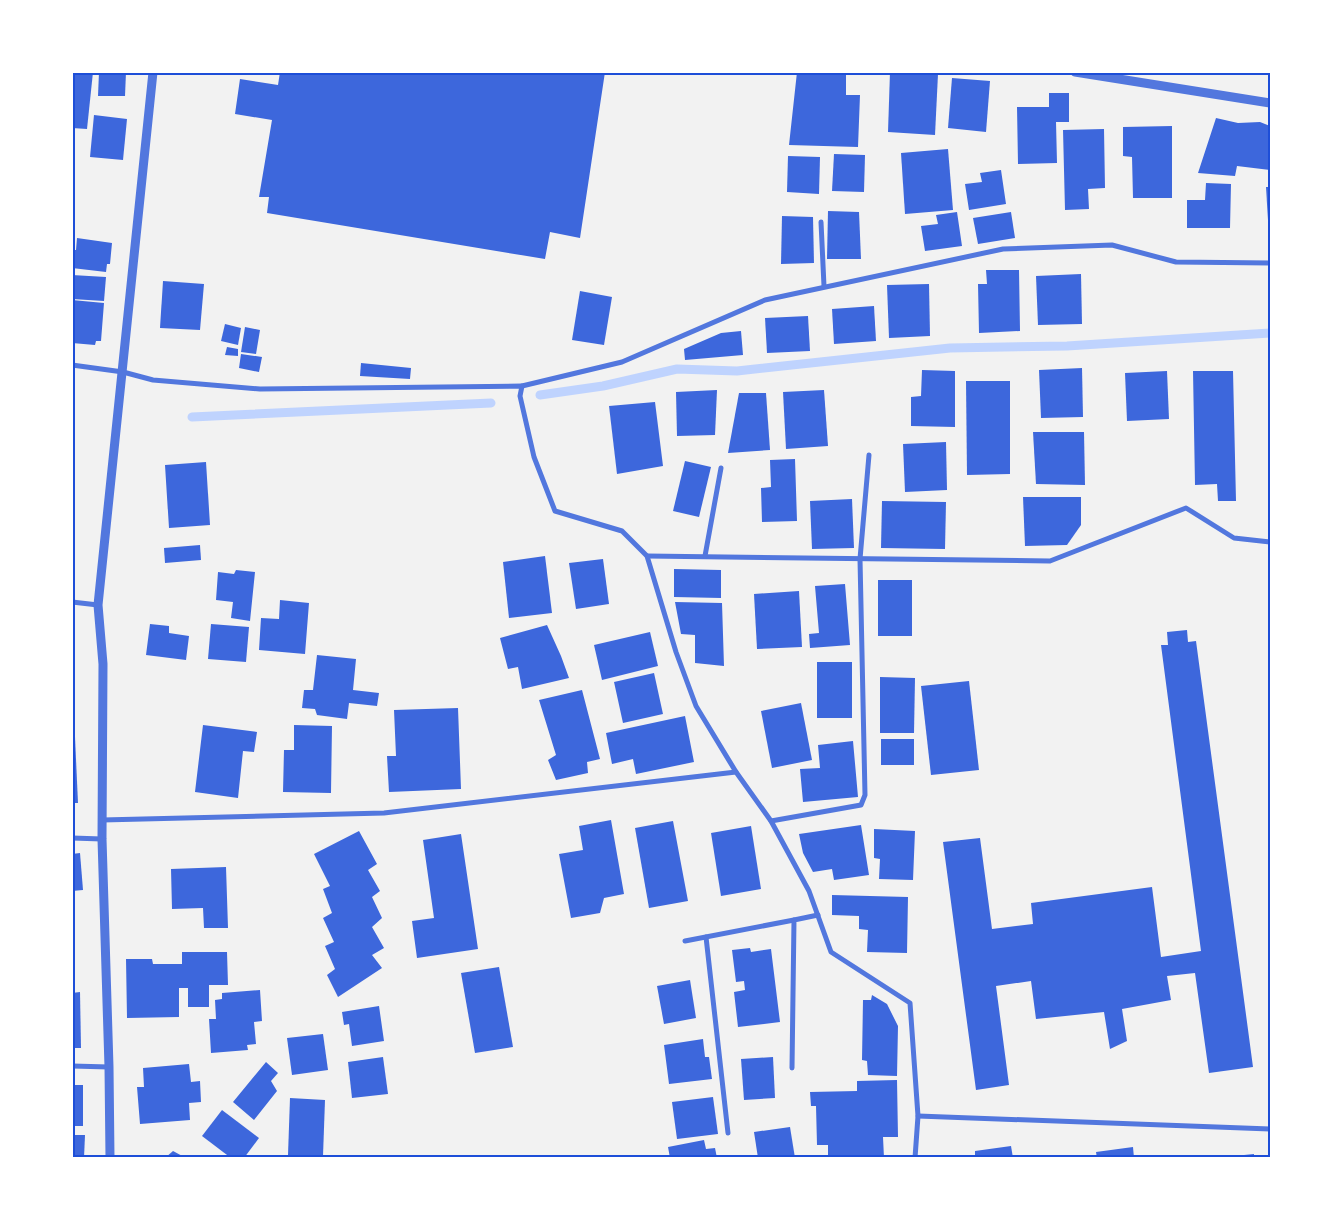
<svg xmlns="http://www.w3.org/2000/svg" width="1343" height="1230" viewBox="0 0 1343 1230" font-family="Commissioner,sans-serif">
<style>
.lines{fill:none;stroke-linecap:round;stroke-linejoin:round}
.stream{stroke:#bfd3fe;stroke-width:9}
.building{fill:#3d67dc}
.minor{stroke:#5277de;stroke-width:5}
.tertiary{stroke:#5277de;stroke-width:9}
.neatline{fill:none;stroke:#1d4ed8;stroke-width:2}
</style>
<rect width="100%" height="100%" fill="#f2f2f2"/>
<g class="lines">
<g class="stream">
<path d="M 540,395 L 603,386 L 677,369 L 737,371 L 950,348 L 1067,346 L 1270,333"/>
<path d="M 192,417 L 491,403"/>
</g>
</g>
<g class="building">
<path d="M 72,72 L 93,72 L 87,129 L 72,128 Z"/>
<path d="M 99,72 L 126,72 L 125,96 L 98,96 Z"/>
<path d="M 280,72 L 605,72 L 580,238 L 550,232 L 545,259 L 267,213 L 269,197 L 259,197 L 272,120 L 235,114 L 240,79 L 278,85 Z"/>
<path d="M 797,72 L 846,72 L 846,95 L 860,95 L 858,147 L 789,145 Z"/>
<path d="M 890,72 L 938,74 L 935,135 L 888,132 Z"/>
<path d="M 952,78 L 990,81 L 986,132 L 948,128 Z"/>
<path d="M 1049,93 L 1069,93 L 1069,122 L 1056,122 L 1057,163 L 1018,164 L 1017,107 L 1049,107 Z"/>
<path d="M 94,115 L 127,119 L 123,160 L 90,157 Z"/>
<path d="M 1216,118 L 1238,123 L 1260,122 L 1270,126 L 1270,170 L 1237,166 L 1235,176 L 1198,173 Z"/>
<path d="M 1172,126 L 1172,198 L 1133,198 L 1132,157 L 1123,156 L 1123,127 Z"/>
<path d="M 1104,129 L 1105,188 L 1088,189 L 1089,209 L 1065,210 L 1063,130 Z"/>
<path d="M 948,149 L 953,210 L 905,214 L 901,153 Z"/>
<path d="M 834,154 L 865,155 L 864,192 L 832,191 Z"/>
<path d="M 788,156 L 820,157 L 819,194 L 787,192 Z"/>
<path d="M 1001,170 L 1006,204 L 969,210 L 965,184 L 982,182 L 980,173 Z"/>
<path d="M 1206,183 L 1231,184 L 1230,228 L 1187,228 L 1187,200 L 1205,200 Z"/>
<path d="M 1266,187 L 1270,187 L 1270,237 L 1269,237 Z"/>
<path d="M 828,211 L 859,212 L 861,259 L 827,259 Z"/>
<path d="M 957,212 L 962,246 L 925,251 L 921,226 L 938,224 L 936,215 Z"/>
<path d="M 1011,212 L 1015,238 L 978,244 L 973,218 Z"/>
<path d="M 782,216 L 813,217 L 814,263 L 781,264 Z"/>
<path d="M 77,238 L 112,243 L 110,264 L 107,264 L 106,272 L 72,268 L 72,250 L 76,250 Z"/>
<path d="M 986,270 L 1019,270 L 1020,331 L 979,333 L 978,284 L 987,284 Z"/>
<path d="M 1081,274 L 1082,324 L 1038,325 L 1036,276 Z"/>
<path d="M 72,275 L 106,277 L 104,301 L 72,299 Z"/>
<path d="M 163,281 L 204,284 L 200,330 L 160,328 Z"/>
<path d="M 929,284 L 930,336 L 889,338 L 887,285 Z"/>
<path d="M 580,291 L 612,297 L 604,345 L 572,340 Z"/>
<path d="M 72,300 L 104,303 L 101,341 L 96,341 L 95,345 L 72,343 Z"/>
<path d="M 874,306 L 876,341 L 834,344 L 832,309 Z"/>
<path d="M 808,316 L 810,351 L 767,353 L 765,318 Z"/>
<path d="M 225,324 L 241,328 L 238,345 L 221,341 Z"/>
<path d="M 245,327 L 260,330 L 256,354 L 241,352 Z"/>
<path d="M 741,331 L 743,355 L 685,360 L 684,349 L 721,333 Z"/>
<path d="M 227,347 L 238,349 L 238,356 L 225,355 Z"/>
<path d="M 241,354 L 262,357 L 259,372 L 239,368 Z"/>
<path d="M 361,363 L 411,368 L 410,379 L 360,376 Z"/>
<path d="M 1082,368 L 1083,417 L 1041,418 L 1039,370 Z"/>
<path d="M 922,370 L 955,371 L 955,427 L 911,426 L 911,397 L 921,396 Z"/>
<path d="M 1167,371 L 1169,419 L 1127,421 L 1125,373 Z"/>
<path d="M 1193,371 L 1233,371 L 1236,501 L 1218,501 L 1217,484 L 1195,485 Z"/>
<path d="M 966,381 L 1010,381 L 1010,474 L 967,475 Z"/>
<path d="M 717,390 L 715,435 L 677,436 L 676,392 Z"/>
<path d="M 824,390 L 828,446 L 786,449 L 783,392 Z"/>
<path d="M 739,393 L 766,393 L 770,450 L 728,453 Z"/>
<path d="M 655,402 L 663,466 L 617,474 L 609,406 Z"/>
<path d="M 1033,432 L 1084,432 L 1085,485 L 1036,484 Z"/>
<path d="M 946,442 L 947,490 L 905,492 L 903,444 Z"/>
<path d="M 795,459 L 797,521 L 762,522 L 761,488 L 771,487 L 770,460 Z"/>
<path d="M 685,461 L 711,467 L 699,517 L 673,511 Z"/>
<path d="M 206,462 L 210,525 L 169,528 L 165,465 Z"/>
<path d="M 1023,497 L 1081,497 L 1081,525 L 1067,545 L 1025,546 Z"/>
<path d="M 852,499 L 854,548 L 812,549 L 810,501 Z"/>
<path d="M 882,501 L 946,502 L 945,549 L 881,548 Z"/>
<path d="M 200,545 L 201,560 L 165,563 L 164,548 Z"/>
<path d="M 545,556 L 552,613 L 509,618 L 503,562 Z"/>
<path d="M 603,559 L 609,604 L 576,609 L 569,563 Z"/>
<path d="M 674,569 L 721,570 L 721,598 L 674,597 Z"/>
<path d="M 236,570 L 255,572 L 250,621 L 231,618 L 233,602 L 216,600 L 218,572 L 234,574 Z"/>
<rect x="878" y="580" width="34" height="56"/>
<path d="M 845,584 L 850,645 L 810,648 L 809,634 L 819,633 L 815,586 Z"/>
<path d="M 799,591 L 802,647 L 757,649 L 754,594 Z"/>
<path d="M 280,600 L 309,603 L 305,654 L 259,650 L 261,618 L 279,619 Z"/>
<path d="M 675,602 L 722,603 L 724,666 L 695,663 L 695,635 L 681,634 Z"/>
<path d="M 150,624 L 169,626 L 169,633 L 189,636 L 186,660 L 146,655 Z"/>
<path d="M 211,624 L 249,627 L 246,662 L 208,659 Z"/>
<path d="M 547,625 L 561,656 L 569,678 L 522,689 L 518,667 L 508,669 L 500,638 Z"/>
<path d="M 1187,630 L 1188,642 L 1196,641 L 1253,1067 L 1209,1073 L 1195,973 L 1167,976 L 1171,1000 L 1122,1009 L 1127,1041 L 1110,1049 L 1104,1012 L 1036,1019 L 1031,981 L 996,986 L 1009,1085 L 976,1090 L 943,842 L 980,838 L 992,929 L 1033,924 L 1031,903 L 1152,887 L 1161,957 L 1201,951 L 1161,645 L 1168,645 L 1167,632 Z"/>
<path d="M 650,632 L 658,666 L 602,680 L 594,645 Z"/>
<path d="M 317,655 L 356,659 L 353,690 L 379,693 L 377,706 L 349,703 L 347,719 L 317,715 L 315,709 L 302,708 L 304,690 L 313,690 Z"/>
<rect x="817" y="662" width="35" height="56"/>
<path d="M 654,673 L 663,714 L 623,723 L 614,682 Z"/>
<path d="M 880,677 L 915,678 L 914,733 L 880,733 Z"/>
<path d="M 969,681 L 979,770 L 931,775 L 921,686 Z"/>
<path d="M 582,690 L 600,759 L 587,762 L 588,773 L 556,780 L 548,760 L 556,755 L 539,700 Z"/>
<path d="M 801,703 L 812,760 L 772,768 L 761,711 Z"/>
<path d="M 458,708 L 461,789 L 389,792 L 387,756 L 396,756 L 394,710 Z"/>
<path d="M 685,716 L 694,762 L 636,774 L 633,759 L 612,764 L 606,733 Z"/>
<path d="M 203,725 L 257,732 L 254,752 L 243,751 L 238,798 L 195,792 Z"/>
<path d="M 294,725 L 332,726 L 331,793 L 283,792 L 284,750 L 294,750 Z"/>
<path d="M 72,737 L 75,737 L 78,803 L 72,803 Z"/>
<rect x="881" y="739" width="33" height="26"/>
<path d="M 853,741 L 858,797 L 803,802 L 800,769 L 820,768 L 818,745 Z"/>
<path d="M 611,820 L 624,894 L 604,898 L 600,913 L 571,918 L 559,854 L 583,850 L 579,826 Z"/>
<path d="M 673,821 L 688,901 L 649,908 L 635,828 Z"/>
<path d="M 861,825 L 869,875 L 834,880 L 832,869 L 813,872 L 803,853 L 799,834 Z"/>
<path d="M 751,826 L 761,889 L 721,896 L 711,833 Z"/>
<path d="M 874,829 L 915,831 L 913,880 L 879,879 L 880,859 L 874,858 Z"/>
<path d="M 359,831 L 377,864 L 368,870 L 380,891 L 372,897 L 382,918 L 372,927 L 384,948 L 372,955 L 382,968 L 338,997 L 327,975 L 335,969 L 325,946 L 334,942 L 323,918 L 332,913 L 323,889 L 330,886 L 314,854 Z"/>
<path d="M 461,834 L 478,949 L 417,958 L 412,921 L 434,918 L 423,840 Z"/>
<path d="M 80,853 L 83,890 L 72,891 L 72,854 Z"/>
<path d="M 226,867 L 228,928 L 204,928 L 203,908 L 172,909 L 171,869 Z"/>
<path d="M 832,895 L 908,897 L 907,953 L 867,952 L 868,930 L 859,929 L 859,916 L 832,915 Z"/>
<path d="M 750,948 L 751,952 L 771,949 L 780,1022 L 738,1027 L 734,992 L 745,990 L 744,981 L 736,982 L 732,950 Z"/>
<path d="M 182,952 L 227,952 L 228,985 L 209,985 L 209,1007 L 188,1007 L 188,988 L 179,988 L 179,1017 L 127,1018 L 126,959 L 152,959 L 153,964 L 182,964 Z"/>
<path d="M 499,967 L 513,1047 L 475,1053 L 461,973 Z"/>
<path d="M 690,980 L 696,1018 L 664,1024 L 657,986 Z"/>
<path d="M 260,990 L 262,1021 L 254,1022 L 256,1044 L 247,1045 L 248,1050 L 211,1053 L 209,1019 L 216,1019 L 215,1000 L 222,999 L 222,993 Z"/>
<path d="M 80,992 L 81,1048 L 72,1048 L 72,993 Z"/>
<path d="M 872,995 L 887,1004 L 898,1026 L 897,1076 L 868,1075 L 867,1061 L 862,1060 L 863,1000 L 871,1000 Z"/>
<path d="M 379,1006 L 384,1041 L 352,1046 L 349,1024 L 344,1025 L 342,1012 Z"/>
<path d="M 323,1034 L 328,1070 L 292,1075 L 287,1038 Z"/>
<path d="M 703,1039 L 705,1057 L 709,1057 L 712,1079 L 669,1084 L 664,1045 Z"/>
<path d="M 383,1057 L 388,1094 L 352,1098 L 348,1062 Z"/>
<path d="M 773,1057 L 775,1098 L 744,1100 L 741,1059 Z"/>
<path d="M 266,1062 L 278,1073 L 271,1081 L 277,1091 L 254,1120 L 233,1102 Z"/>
<path d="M 189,1064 L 191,1082 L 200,1081 L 201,1102 L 189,1103 L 190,1120 L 140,1124 L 137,1087 L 144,1087 L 143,1068 Z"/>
<path d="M 897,1080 L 898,1137 L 883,1137 L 884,1158 L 828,1158 L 828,1145 L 817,1145 L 816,1106 L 811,1106 L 810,1092 L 857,1091 L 857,1081 Z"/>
<rect x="72" y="1085" width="11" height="41"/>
<path d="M 713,1097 L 718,1134 L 677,1139 L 672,1102 Z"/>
<path d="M 290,1098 L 325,1100 L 323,1156 L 288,1155 Z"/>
<path d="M 222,1110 L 259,1138 L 244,1158 L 231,1158 L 202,1136 Z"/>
<path d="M 790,1127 L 795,1158 L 758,1158 L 754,1132 Z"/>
<path d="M 72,1135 L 85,1135 L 84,1158 L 72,1158 Z"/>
<path d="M 704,1140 L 706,1149 L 715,1148 L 717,1158 L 670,1158 L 668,1147 Z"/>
<path d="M 1011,1146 L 1013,1158 L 975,1158 L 975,1151 Z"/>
<path d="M 1133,1147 L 1134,1158 L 1097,1158 L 1096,1152 Z"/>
<path d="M 173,1151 L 186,1158 L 165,1158 Z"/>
<path d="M 1254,1154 L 1254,1158 L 1234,1158 L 1234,1156 Z"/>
</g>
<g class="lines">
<g class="minor">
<path d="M 821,222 L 824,286"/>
<path d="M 72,365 L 123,372 L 153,380 L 260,389 L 522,386 L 520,396 L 534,457 L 555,511 L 622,531 L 647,556 L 676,652 L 696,706 L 736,772 L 771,821 L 809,891 L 831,952 L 910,1003 L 918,1116 L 915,1158"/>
<path d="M 522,386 L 622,362 L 765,300 L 1003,249 L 1112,245 L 1176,262 L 1270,263"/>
<path d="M 647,556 L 1050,561 L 1186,508 L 1234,538 L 1270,542"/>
<path d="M 705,556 L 721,468"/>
<path d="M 72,602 L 98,605"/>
<path d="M 102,820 L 384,813 L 736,772"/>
<path d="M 771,821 L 861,805 L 865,795 L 860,559 L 869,455"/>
<path d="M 72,838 L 102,839"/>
<path d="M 706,937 L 728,1133"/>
<path d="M 685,941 L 794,920"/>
<path d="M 72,1066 L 109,1067"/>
<path d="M 792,1068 L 794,920 L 818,915"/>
<path d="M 918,1116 L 1270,1129"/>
</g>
<g class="tertiary">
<path d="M 1075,72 L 1270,103"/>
<path d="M 110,1158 L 109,1067 L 102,839 L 103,664 L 98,605 L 153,72"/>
</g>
</g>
<rect width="1343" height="1230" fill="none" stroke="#ffffff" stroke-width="148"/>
<rect x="74" y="74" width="1195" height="1082" class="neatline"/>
</svg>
